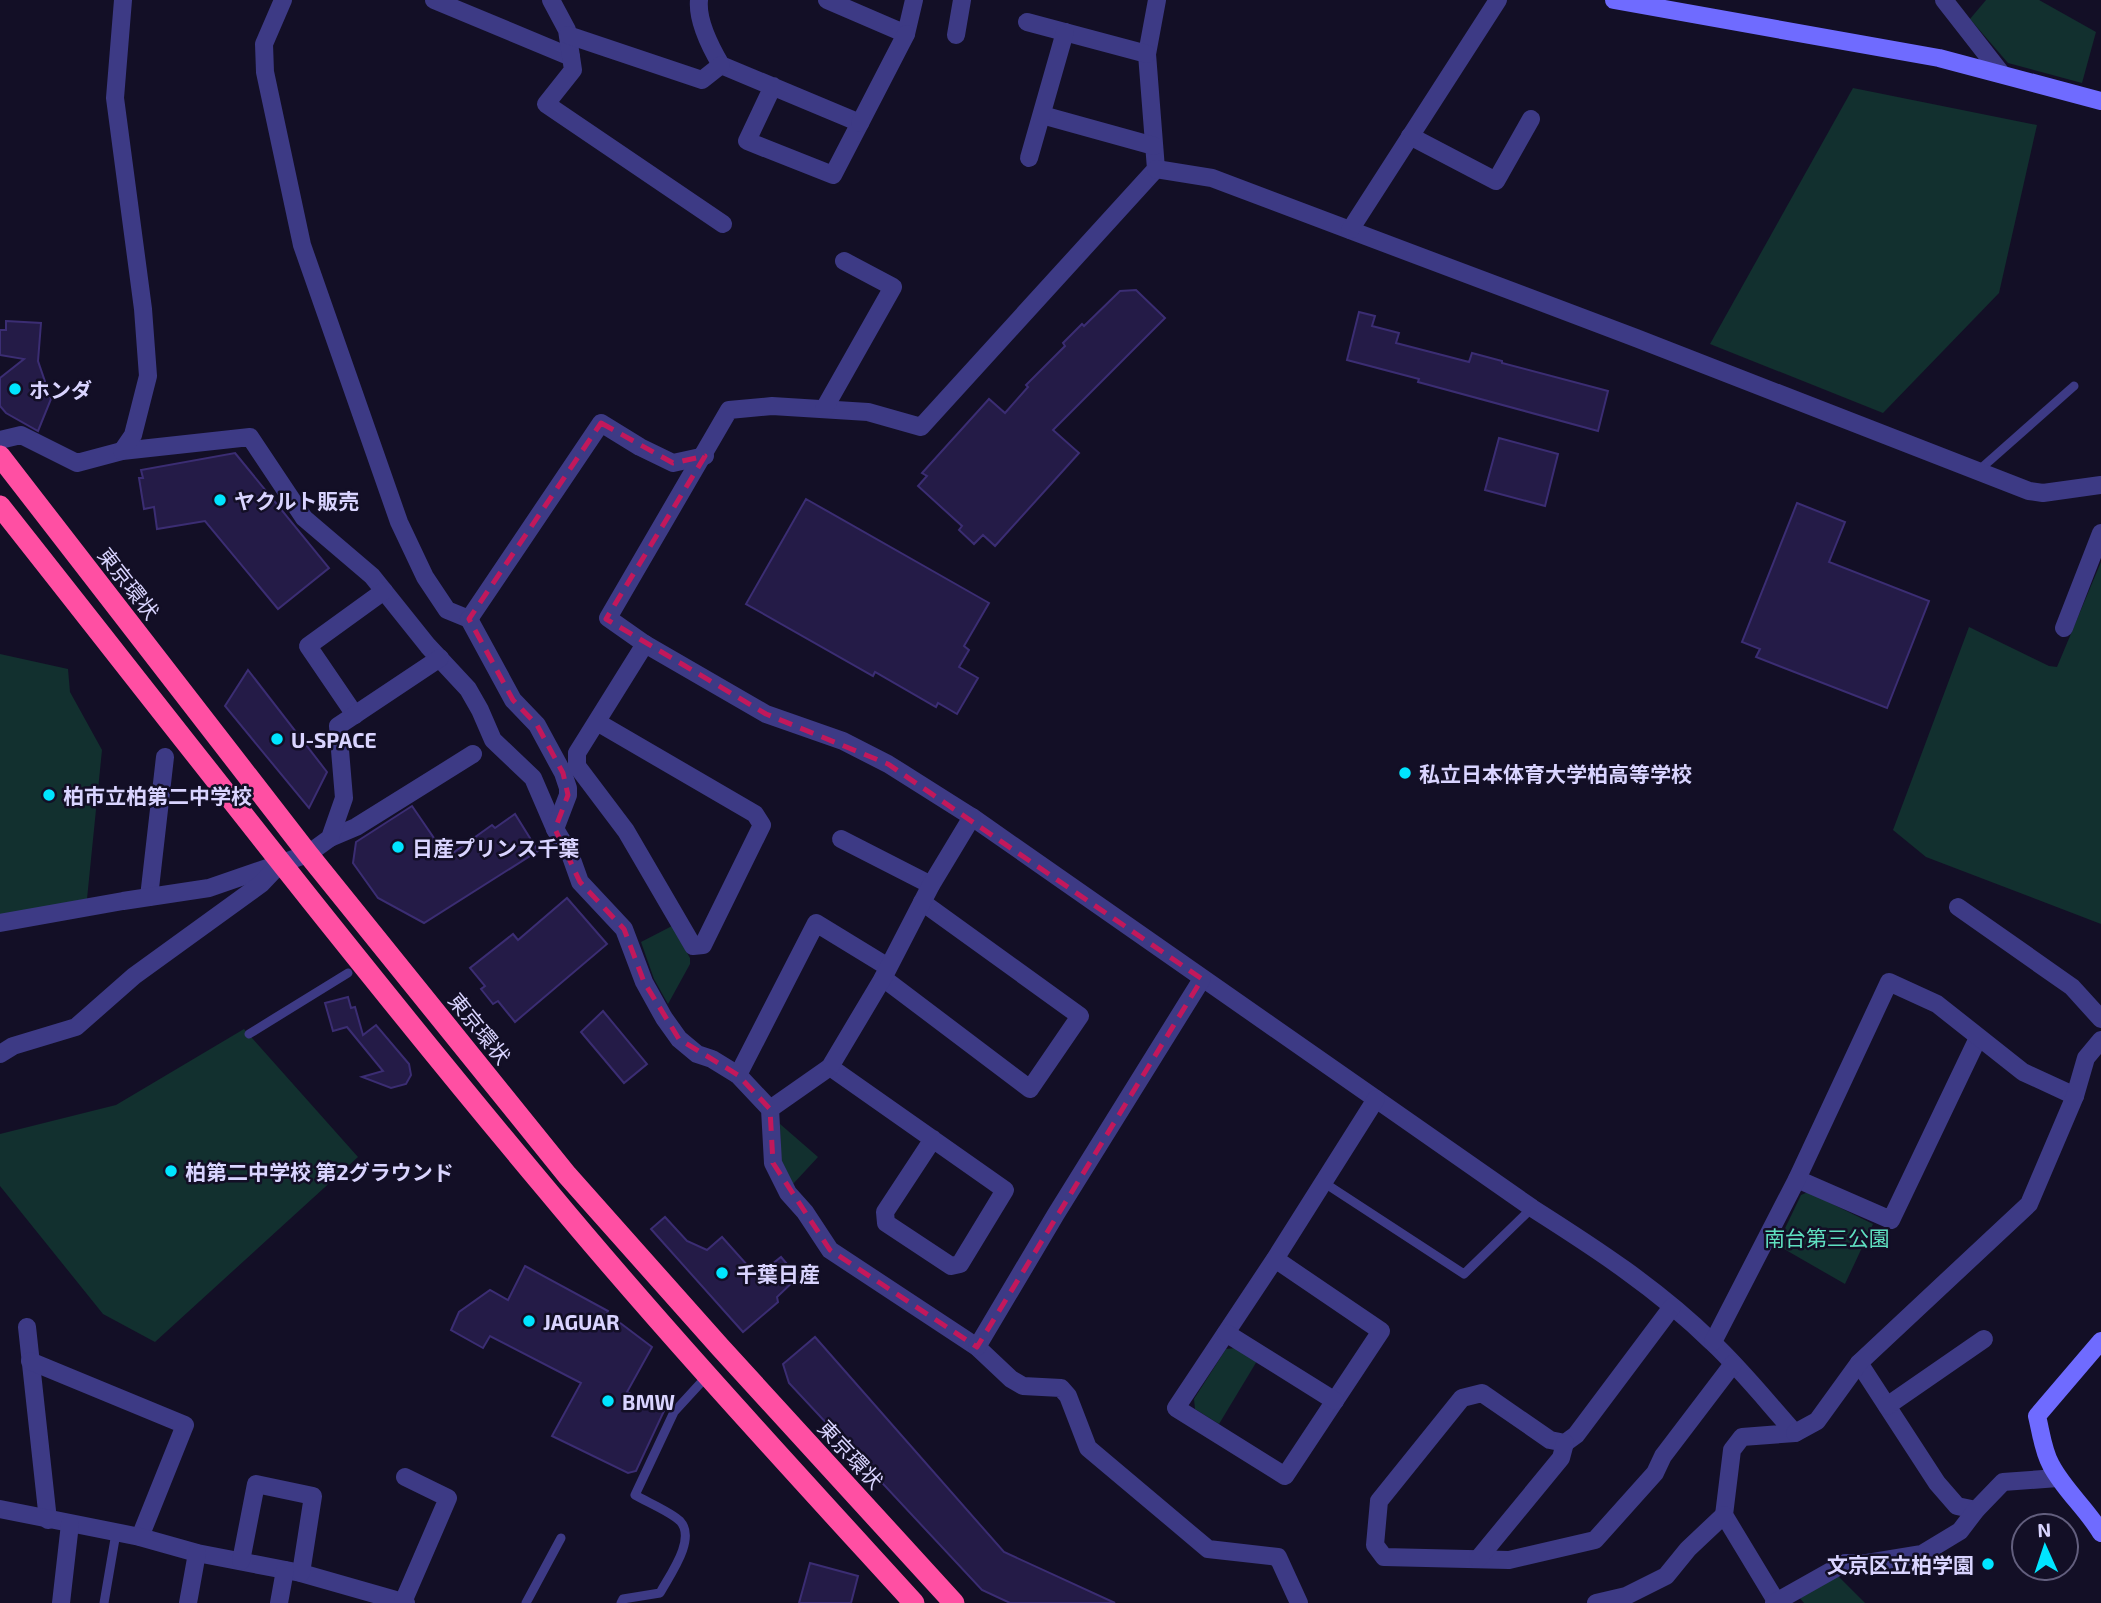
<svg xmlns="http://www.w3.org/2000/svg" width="2101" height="1603" viewBox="0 0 2101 1603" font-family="'Exo 2','Noto Sans JP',sans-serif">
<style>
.green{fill:#12302f}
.building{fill:#241b47;stroke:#3b2d73;stroke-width:2}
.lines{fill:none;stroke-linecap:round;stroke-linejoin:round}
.lane{stroke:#3d3a85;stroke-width:9}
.street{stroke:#3d3a85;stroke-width:18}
.secondary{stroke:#6f6bff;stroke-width:18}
.highway{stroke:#ff4fa3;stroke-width:21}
.marked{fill:none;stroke:#c2185b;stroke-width:5;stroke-dasharray:14 9;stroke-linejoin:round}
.poi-dot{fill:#00e5ff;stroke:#130f26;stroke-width:2.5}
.labels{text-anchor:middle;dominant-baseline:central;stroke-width:5;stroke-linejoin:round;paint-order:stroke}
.poi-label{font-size:21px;font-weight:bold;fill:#d9d4ff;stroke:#130f26;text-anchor:start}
.street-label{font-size:21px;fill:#d9d4ff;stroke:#130f26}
.park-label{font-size:21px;fill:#5fe0c0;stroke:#130f26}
</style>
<rect width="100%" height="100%" fill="#130f26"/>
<g class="green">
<path d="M 1986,0 L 2039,0 L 2096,32 L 2082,83 L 2008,63 L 1970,19 Z"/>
<path d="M 1853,88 L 2037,125 L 1999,293 L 1883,413 L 1710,344 Z"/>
<path d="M 2101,562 L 2101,924 L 1926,857 L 1893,830 L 1969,627 L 2049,666 L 2057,667 Z"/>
<path d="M 0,654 L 68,669 L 70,692 L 102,750 L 87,899 L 0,915 Z"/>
<path d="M 672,926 L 690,958 L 690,964 L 668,1004 L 654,979 L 641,942 Z"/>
<path d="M 244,1029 L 358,1157 L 155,1342 L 103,1314 L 0,1186 L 0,1134 L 116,1105 Z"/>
<path d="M 780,1124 L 818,1157 L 793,1184 L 781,1163 Z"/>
<path d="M 1808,1192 L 1873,1224 L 1845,1284 L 1777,1245 L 1801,1195 Z"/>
<path d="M 1236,1348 L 1257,1361 L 1219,1424 L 1195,1409 L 1194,1399 L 1226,1349 Z"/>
<path d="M 1837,1575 L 1865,1603 L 1804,1603 L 1799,1597 Z"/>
</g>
<g class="building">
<path d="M 1136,290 L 1165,318 L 1053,430 L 1079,453 L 995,546 L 983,535 L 974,544 L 959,530 L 962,526 L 918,486 L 927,476 L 922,473 L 989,399 L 1005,413 L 1028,387 L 1026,385 L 1065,346 L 1063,343 L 1082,324 L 1084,326 L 1120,291 Z"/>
<path d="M 1359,312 L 1375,316 L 1372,326 L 1399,333 L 1396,343 L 1469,362 L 1472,353 L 1502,361 L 1502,363 L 1608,391 L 1598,431 L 1418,382 L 1419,379 L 1347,360 Z"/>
<path d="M 6,321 L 41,323 L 38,361 L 51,399 L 38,431 L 6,413 L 0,406 L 0,378 L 24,359 L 0,355 L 0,330 L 6,330 Z"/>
<path d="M 1499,438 L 1558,454 L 1545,506 L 1485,490 Z"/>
<path d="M 235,453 L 329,568 L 278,609 L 205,521 L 157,529 L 154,507 L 144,509 L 139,478 L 143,478 L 141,470 Z"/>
<path d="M 806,499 L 989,603 L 964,646 L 969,650 L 959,667 L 978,678 L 957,714 L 938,703 L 936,707 L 875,672 L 873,676 L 746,604 Z"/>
<path d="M 1797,503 L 1845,522 L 1829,562 L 1929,601 L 1887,708 L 1756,657 L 1760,649 L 1742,642 Z"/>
<path d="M 248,670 L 327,772 L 309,808 L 225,706 Z"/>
<path d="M 412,806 L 447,857 L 492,825 L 495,828 L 515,814 L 538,851 L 424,923 L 378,898 L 353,863 L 356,842 Z"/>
<path d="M 567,898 L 607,944 L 515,1022 L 498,1001 L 493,1004 L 481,989 L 485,986 L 470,968 L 513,934 L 518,940 Z"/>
<path d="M 348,997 L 351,1008 L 355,1007 L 363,1035 L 376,1025 L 409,1064 L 411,1075 L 406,1084 L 391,1088 L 362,1077 L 383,1071 L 347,1027 L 333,1031 L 325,1003 Z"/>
<path d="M 603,1011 L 647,1064 L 624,1083 L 581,1032 Z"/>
<path d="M 665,1217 L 687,1241 L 707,1250 L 722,1237 L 757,1276 L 781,1257 L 798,1277 L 777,1297 L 778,1302 L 743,1332 L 651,1229 Z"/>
<path d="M 525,1266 L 608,1311 L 607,1313 L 652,1347 L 627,1392 L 664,1411 L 636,1471 L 628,1473 L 552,1436 L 581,1383 L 490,1336 L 483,1348 L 451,1330 L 459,1312 L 490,1290 L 508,1300 Z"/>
<path d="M 815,1337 L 1004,1552 L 1115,1603 L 1010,1603 L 982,1590 L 789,1383 L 783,1364 Z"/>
<path d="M 810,1563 L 858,1576 L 851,1603 L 799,1603 Z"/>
</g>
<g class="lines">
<g class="lane">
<path d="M 1978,471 L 2074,386"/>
<path d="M 249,1034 L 348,973"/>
<path d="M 1323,1182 L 1464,1274 L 1532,1208"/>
<path d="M 104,1603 L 116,1533"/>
<path d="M 526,1603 L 561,1538"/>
<path d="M 621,1603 L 623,1599 L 660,1593 C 669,1576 697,1539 680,1521 C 671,1512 647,1502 635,1495 L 674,1412 L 707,1376"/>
</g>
<g class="street">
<path d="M 283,0 L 264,44 L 265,72 L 302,245 L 399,522 L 425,577 L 447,610 L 469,619 L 601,423 L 640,447 L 673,463 L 705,456"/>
<path d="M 434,0 L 571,57"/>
<path d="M 551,0 L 567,30 L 573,70 L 546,104 L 723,224"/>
<path d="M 699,0 C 697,20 711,48 721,65 L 860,123 L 833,175 L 747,141 L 773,86"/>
<path d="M 827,0 L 906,34 L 914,0"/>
<path d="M 1157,0 L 1147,54 L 1156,169 L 921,427 L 868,412 L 772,406 L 729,410 L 608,618 L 645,644 L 766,714 L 843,741 L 888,764 L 972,817 L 1532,1208 C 1595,1248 1658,1289 1712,1342 C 1742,1370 1768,1403 1795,1433 L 1742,1437 L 1732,1450 L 1724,1515 L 1776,1601"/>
<path d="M 1944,0 L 2001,73"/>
<path d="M 1027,22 L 1147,54"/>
<path d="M 568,35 L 702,80 L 721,65"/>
<path d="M 956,35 L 962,0"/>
<path d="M 1042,115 L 1154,146"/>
<path d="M 860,123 L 906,34"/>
<path d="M 1410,136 L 1496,181 L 1531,119"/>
<path d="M 1029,158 L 1065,32"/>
<path d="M 1156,169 L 1212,178 L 1636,338 L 2029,491 L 2043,493 L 2101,485"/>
<path d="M 1350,230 L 1498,0"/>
<path d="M 824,409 L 893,287 L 844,261"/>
<path d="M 0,440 L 21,435 L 77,463 L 122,451 L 250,437 L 304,518 L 372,576 L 428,646 L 468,689 L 480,710 L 493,740 L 533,778 L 555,829 L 570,854 L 580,882 L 624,929 L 644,982 L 664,1018 L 679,1039 L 697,1054 L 712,1059 L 738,1075 L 770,1109 L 773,1163 L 788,1193 L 805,1212 L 830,1250 L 977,1347 L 1011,1379 L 1023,1386 L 1061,1388 L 1068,1396 L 1088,1448 L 1208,1549 L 1278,1557 L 1299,1603"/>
<path d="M 122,451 L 133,435 L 148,376 L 143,309 L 115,98 L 123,0"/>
<path d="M 469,619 L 513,700 L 537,725 L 563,773 L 568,788 L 568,795 L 555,829"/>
<path d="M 2064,628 L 2101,533"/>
<path d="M 355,715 L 308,646 L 384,591"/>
<path d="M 597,722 L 755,814 L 762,825 L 703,945 L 693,946 L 626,831 L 577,766 L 577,753 L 645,644"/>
<path d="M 330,838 L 356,827 L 473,754"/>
<path d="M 841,839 L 931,885"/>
<path d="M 149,897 L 165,757"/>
<path d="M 1958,907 L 2072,987 L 2101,1019"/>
<path d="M 0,923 L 123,901 L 209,888 L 308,854 L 330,838 L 344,798 L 338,726 L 440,658"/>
<path d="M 883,978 L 1030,1089 L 1080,1016 L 922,902"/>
<path d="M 0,1054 L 13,1046 L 76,1027 L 134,976 L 261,884 L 279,865"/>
<path d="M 830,1067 L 1005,1190 L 960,1264 L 951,1266 L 886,1223 L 885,1212 L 933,1139"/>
<path d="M 738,1075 L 816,923 L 888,967"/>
<path d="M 770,1109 L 830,1067 L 883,978 L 931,885 L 972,817"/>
<path d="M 1797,1179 L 1891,1220 L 1978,1038"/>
<path d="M 1275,1259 L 1381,1331 L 1285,1476 L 1176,1408 L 1275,1259 L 1376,1099"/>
<path d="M 1672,1307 L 1576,1435 L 1565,1443 L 1550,1440 L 1482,1393 L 1462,1398 L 1379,1501 L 1375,1545 L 1384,1557 L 1509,1560 L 1595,1540 L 1655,1473 L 1663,1456 L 1733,1364"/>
<path d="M 27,1327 L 48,1520"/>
<path d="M 1226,1333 L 1335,1401"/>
<path d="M 1713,1342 L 1797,1179 L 1889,982 L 1937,1004 L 2023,1072 L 2075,1096"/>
<path d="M 977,1347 L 1056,1214 L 1202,979"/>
<path d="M 30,1361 L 185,1425 L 140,1537"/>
<path d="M 1859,1363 L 1937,1483 L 1957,1506 L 1976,1510"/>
<path d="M 1887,1406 L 1984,1339"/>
<path d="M 1795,1433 L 1817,1421 L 1859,1363 L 2029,1204 L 2075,1096 L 2086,1058 L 2101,1040"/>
<path d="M 0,1509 L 140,1537 L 197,1553 L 301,1573 L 406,1603"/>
<path d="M 1478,1559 L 1561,1458 L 1565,1443"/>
<path d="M 241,1561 L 256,1484 L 313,1496 L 301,1573"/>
<path d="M 403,1602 L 448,1498 L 405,1477"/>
<path d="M 61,1603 L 70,1524"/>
<path d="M 188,1603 L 197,1553"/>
<path d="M 279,1603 L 285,1570"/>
<path d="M 1596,1603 L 1626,1596 L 1666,1576 L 1688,1549 L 1724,1515"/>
<path d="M 1774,1603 L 1845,1563 L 1867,1563 L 1922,1554 L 1960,1531 L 1976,1510 L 2003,1482 L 2058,1478"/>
</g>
<g class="secondary">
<path d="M 1614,0 L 1939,58 L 2101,101"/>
<path d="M 2101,1341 L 2037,1416 C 2041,1432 2043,1451 2051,1465 C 2064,1490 2087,1509 2101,1533"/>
</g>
<g class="highway">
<path d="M 0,456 L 308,854 L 567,1175 L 720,1347 L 954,1603"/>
<path d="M 0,506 C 181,735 359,966 547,1190 C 665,1332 790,1467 914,1603"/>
</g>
</g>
<path class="marked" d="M 601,423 L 673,463 L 705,456 L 606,619 L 766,714 L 888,764 L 1202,979 L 977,1347 L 830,1250 L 773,1163 L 770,1109 L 738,1075 L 679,1039 L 644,982 L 624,929 L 580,882 L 555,829 L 568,795 L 563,773 L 537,725 L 513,700 L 469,619 Z"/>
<g class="poi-dot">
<circle cx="15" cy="389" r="7"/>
<circle cx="220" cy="500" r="7"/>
<circle cx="277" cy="739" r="7"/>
<circle cx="1405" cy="773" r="7"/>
<circle cx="49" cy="795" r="7"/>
<circle cx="398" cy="847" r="7"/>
<circle cx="171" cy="1171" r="7"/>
<circle cx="722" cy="1273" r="7"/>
<circle cx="529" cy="1321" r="7"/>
<circle cx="608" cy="1401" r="7"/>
<circle cx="1988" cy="1564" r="7"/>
</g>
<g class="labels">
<g class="poi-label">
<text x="29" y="389">ホンダ</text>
<text x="234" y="500">ヤクルト販売</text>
<text x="291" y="739">U-SPACE</text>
<text x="1419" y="773">私立日本体育大学柏高等学校</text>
<text x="63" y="795">柏市立柏第二中学校</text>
<text x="412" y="847">日産プリンス千葉</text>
<text x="185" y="1171">柏第二中学校 第2グラウンド</text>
<text x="736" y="1273">千葉日産</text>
<text x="543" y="1321">JAGUAR</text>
<text x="622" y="1401">BMW</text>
<text x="1974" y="1564" text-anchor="end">文京区立柏学園</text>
</g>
<g class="street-label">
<text transform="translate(129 583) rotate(52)">東京環状</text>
<text transform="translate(480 1028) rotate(51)">東京環状</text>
<text transform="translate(851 1454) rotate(47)">東京環状</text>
</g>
<g class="park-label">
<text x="1827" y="1237">南台第三公園</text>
</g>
</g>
<g transform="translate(2045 1547) rotate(357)"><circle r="33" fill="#130f26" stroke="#625e7d" stroke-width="2"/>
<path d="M0-5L12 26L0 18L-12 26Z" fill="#00e5ff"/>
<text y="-10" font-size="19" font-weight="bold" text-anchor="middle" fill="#d9d4ff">N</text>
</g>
</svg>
